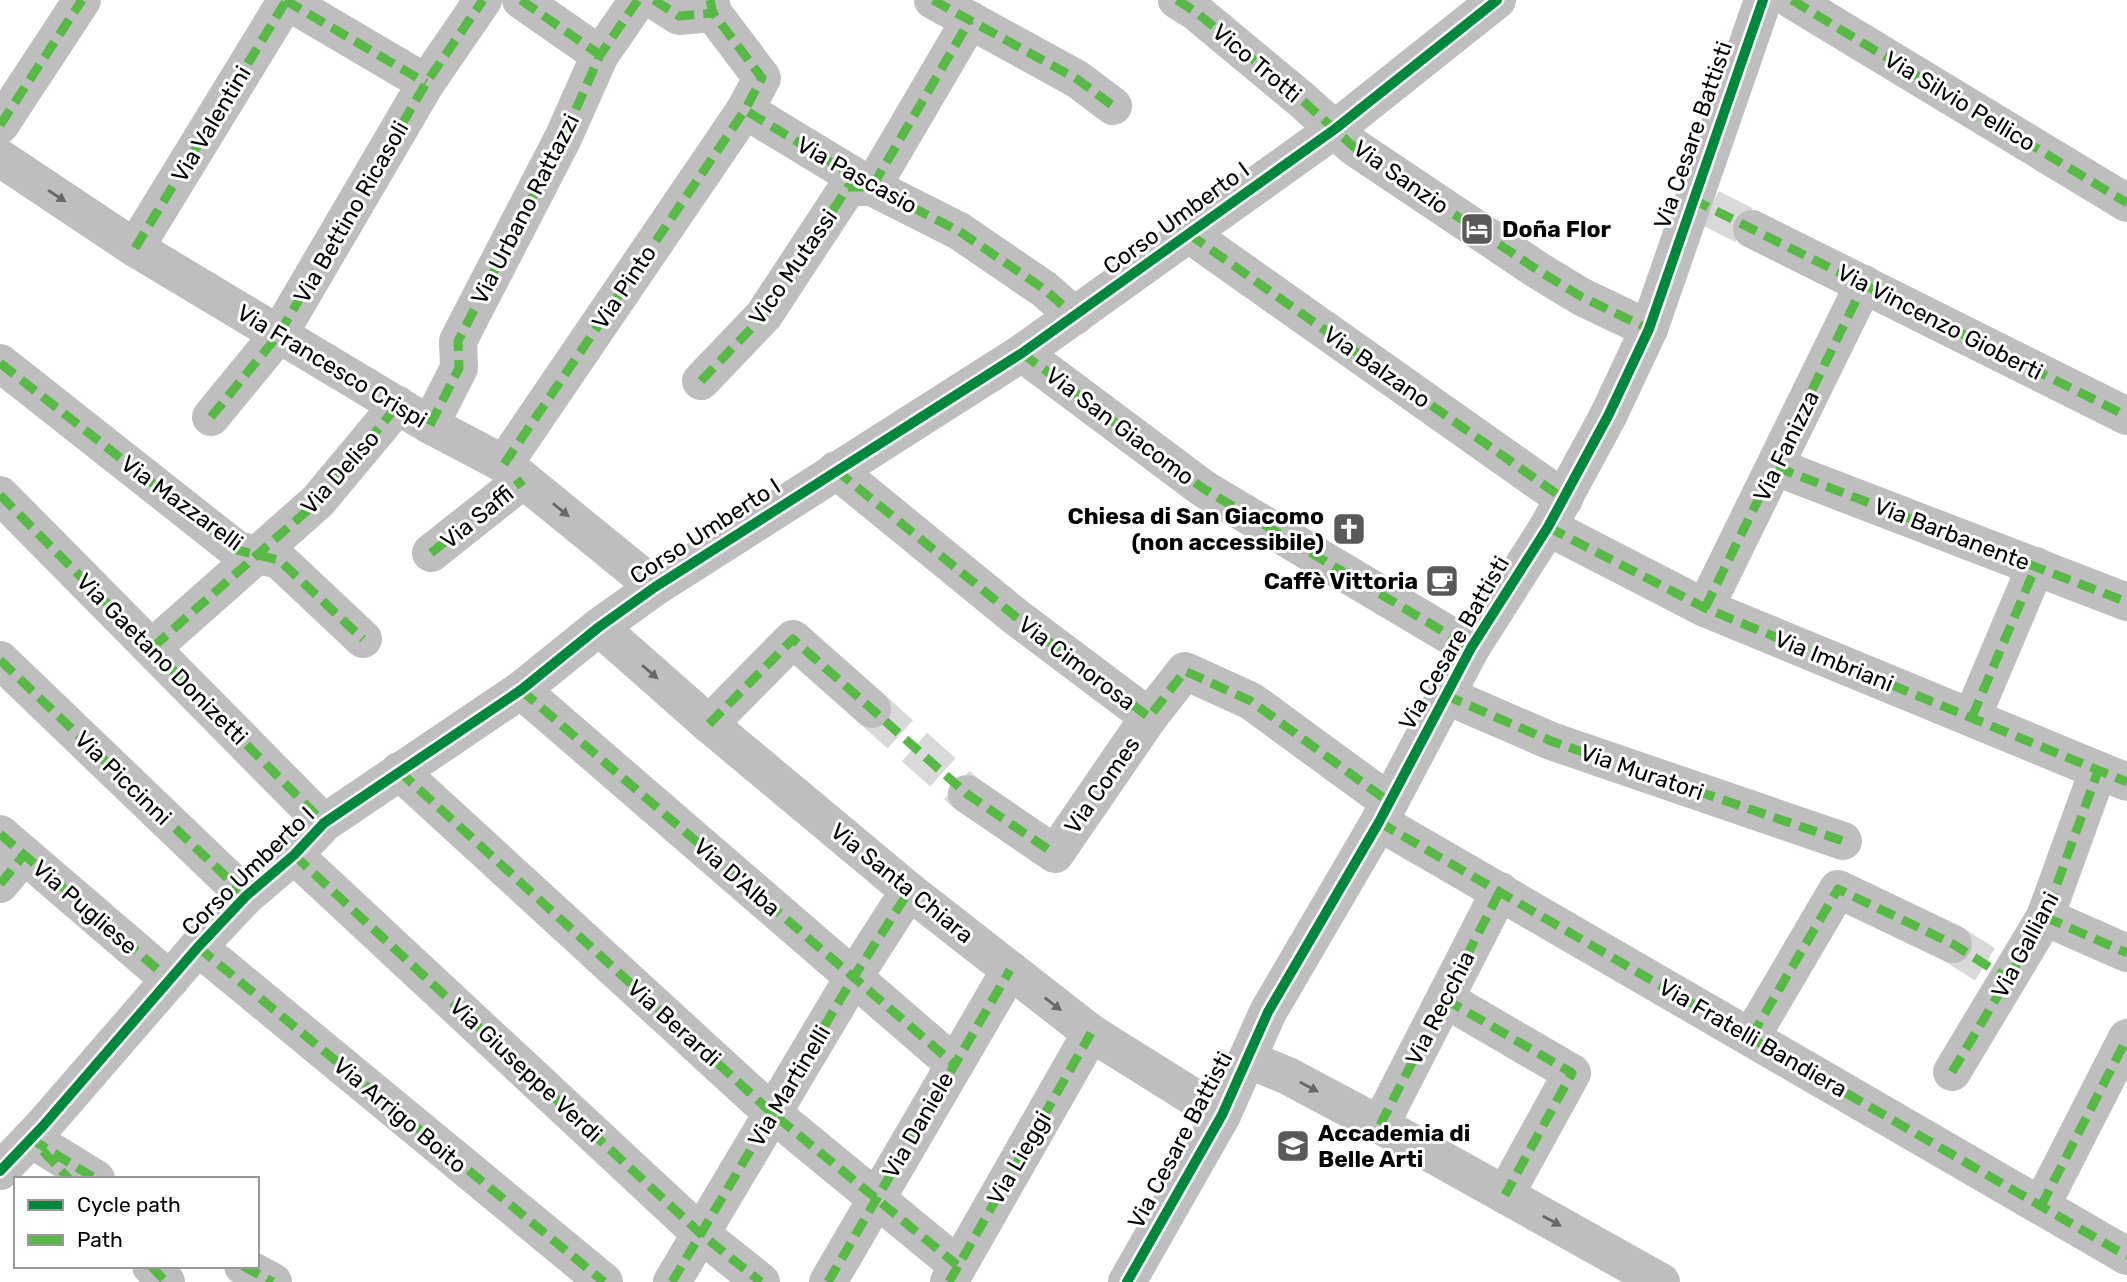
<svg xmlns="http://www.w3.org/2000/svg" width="2127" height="1282" viewBox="0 0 2127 1282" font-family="Rubik,sans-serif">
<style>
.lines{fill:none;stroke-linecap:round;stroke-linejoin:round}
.street-tunnel{stroke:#d9d9d9;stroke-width:38;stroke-dasharray:38 19;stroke-linecap:butt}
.street{stroke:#bebebe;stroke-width:38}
.quiet{stroke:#58b947;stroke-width:9;stroke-dasharray:18 9;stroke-linecap:butt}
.cycleway-casing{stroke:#fff;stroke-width:15}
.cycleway{stroke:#00873e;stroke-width:10}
.oneway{fill:#686868}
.labels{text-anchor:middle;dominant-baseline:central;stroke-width:6;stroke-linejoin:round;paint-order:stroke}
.street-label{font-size:23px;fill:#000;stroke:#fff}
.poi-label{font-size:23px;font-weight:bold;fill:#000;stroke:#fff;text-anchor:start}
</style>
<rect width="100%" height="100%" fill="#fff"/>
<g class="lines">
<g class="street-tunnel">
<path d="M 1710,208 L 1752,229"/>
<path d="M 872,709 L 967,794"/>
<path d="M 1953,944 L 2008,979"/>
</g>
<g class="street">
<path d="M 285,0 L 426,83"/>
<path d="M 521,0 L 600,55"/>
<path d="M 654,0 L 679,16 L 713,13"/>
<path d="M 710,0 L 713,13 L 762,78 L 745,110 L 872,187 L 959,231 L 1044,289 L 1075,316"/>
<path d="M 933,0 L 1077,79 L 1113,106"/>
<path d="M 1177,0 L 1196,12 L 1302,100 L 1354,147 L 1539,271 L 1582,297 L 1649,329"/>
<path d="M 1792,0 L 2127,203"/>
<path d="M 0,125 L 82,0"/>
<path d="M 0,158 L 135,248 L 430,425 L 504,464 L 655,587"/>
<path d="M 1752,229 L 2127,416"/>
<path d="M 1189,234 L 1564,499"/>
<path d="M 135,248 L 286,1"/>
<path d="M 1022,353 L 1204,489 L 1471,648"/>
<path d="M 0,363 L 237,550 L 279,560 L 363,639"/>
<path d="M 701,381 L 764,315 L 848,187 L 872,187 L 970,20"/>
<path d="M 211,417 L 279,334 L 426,83 L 483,0"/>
<path d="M 430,425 L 459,368 L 458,341 L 563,138 L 600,55 L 638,0"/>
<path d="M 504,464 L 745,110"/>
<path d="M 1776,467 L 2127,602"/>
<path d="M 836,470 L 1016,617 L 1149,717 L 1185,671 L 1251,701 L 1389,802"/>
<path d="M 0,495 L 324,823"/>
<path d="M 1548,527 L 1705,608 L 2127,782"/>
<path d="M 431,553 L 523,480"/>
<path d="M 1705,608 L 1864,284"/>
<path d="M 599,627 L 709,724 L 909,891 L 1091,1033 L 1222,1115"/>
<path d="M 153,647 L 318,501 L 398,405"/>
<path d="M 0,660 L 246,896"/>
<path d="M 521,690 L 954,1064"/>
<path d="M 1445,695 L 1551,741 L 1843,841"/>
<path d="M 1972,717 L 2036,566"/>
<path d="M 709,724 L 793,639 L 872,709"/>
<path d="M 399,771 L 772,1113 L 957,1265"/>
<path d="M 967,794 L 1055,854 L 1149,717"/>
<path d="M 1379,822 L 2127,1256"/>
<path d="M 0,834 L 170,980"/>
<path d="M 294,855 L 701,1234 L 761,1282"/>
<path d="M 0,884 L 24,855"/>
<path d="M 2045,917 L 2127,953"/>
<path d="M 198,947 L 604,1282"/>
<path d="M 1445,999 L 1572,1073 L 1505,1195"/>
<path d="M 1751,1037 L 1838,889 L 1953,944"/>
<path d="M 1247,1059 L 1288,1076 L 1380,1125 L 1661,1282"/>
<path d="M 1952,1072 L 2045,917 L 2098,771"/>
<path d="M 1380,1125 L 1500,891"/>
<path d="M 31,1139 L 96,1179"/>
<path d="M 0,1171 L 43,1126 L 198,947 L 246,896 L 294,855 L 324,823 L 521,690 L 599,627 L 655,587 L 1022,353 L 1335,129 L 1497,0"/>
<path d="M 2041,1206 L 2127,1038"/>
<path d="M 151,1266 L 166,1282"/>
<path d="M 243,1266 L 273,1282"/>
<path d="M 672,1282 L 853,978 L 909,891"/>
<path d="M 828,1282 L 1010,970"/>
<path d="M 949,1282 L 1091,1033"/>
<path d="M 1127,1282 L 1222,1115 L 1268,1012 L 1379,822 L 1471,648 L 1548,527 L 1608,416 L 1649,329 L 1763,0"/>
</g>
<g class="quiet">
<path d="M 285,0 L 426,83"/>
<path d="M 521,0 L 600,55"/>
<path d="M 654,0 L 679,16 L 713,13"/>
<path d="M 710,0 L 713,13 L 762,78 L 745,110 L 872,187 L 959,231 L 1044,289 L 1075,316"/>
<path d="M 933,0 L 1077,79 L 1113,106"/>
<path d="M 1177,0 L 1196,12 L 1302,100 L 1354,147 L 1539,271 L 1582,297 L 1649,329"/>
<path d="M 1792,0 L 2127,203"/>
<path d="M 0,125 L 82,0"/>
<path d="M 1692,199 L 2127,416"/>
<path d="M 1189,234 L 1564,499"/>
<path d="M 135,248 L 286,1"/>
<path d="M 1022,353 L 1204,489 L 1471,648"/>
<path d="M 0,363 L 237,550 L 279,560 L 363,639"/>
<path d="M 701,381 L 764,315 L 848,187 L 872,187 L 970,20"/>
<path d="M 211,417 L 279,334 L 426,83 L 483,0"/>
<path d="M 430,425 L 459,368 L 458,341 L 563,138 L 600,55 L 638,0"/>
<path d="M 504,464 L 745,110"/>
<path d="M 1776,467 L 2127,602"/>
<path d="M 836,470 L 1016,617 L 1149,717 L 1185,671 L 1251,701 L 1389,802"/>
<path d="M 0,495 L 324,823"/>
<path d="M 1548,527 L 1705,608 L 2127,782"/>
<path d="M 431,553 L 523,480"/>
<path d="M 1705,608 L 1864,284"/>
<path d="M 153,647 L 318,501 L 398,405"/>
<path d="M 0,660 L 246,896"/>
<path d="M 521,690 L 954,1064"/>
<path d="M 1445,695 L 1551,741 L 1843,841"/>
<path d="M 1972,717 L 2036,566"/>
<path d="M 709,724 L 793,639 L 967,794 L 1055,854"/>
<path d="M 399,771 L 772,1113 L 957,1265"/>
<path d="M 1379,822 L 2127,1256"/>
<path d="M 0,834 L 170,980"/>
<path d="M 294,855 L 701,1234 L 761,1282"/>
<path d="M 0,884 L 24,855"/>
<path d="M 2045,917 L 2127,953"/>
<path d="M 198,947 L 604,1282"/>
<path d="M 1445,999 L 1572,1073 L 1505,1195"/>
<path d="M 1751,1037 L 1838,889 L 1953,944 L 2008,979"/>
<path d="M 1952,1072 L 2045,917 L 2098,771"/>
<path d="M 1380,1125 L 1500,891"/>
<path d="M 31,1139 L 96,1179"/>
<path d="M 43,1151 L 69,1179"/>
<path d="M 2041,1206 L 2127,1038"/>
<path d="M 151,1266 L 166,1282"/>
<path d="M 243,1266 L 273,1282"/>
<path d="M 672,1282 L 853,978 L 909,891"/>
<path d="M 828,1282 L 1010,970"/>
<path d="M 949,1282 L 1091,1033"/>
</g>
<defs>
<g id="cycleway">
<path d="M 0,1171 L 43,1126 L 198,947 L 246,896 L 294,855 L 324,823 L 521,690 L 599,627 L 655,587 L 1022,353 L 1335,129 L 1497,0"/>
<path d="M 1127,1282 L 1222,1115 L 1268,1012 L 1379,822 L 1471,648 L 1548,527 L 1608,416 L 1649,329 L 1763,0"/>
</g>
</defs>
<use href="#cycleway" class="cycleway-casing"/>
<use href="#cycleway" class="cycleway"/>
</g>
<defs><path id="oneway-solid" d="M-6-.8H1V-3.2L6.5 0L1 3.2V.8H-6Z" transform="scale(1.75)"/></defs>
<g class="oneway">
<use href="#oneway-solid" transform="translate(57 196) rotate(33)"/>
<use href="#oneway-solid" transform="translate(561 510) rotate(39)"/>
<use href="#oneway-solid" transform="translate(650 672) rotate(41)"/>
<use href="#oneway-solid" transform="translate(1053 1004) rotate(38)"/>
<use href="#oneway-solid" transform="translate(1309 1087) rotate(28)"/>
<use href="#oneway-solid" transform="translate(1552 1221) rotate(29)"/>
</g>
<defs>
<symbol id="hotel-square" viewBox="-11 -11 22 22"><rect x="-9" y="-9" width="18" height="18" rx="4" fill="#595959" stroke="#fff"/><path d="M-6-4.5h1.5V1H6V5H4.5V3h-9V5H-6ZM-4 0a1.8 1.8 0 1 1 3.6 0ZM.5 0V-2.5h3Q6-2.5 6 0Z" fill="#fff"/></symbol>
<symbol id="church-square" viewBox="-11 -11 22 22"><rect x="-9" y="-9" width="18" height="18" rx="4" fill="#595959" stroke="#fff"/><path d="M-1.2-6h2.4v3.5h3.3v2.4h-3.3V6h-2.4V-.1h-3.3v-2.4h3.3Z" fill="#fff"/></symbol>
<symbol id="cafe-square" viewBox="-11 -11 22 22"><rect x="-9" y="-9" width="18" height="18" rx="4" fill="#595959" stroke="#fff"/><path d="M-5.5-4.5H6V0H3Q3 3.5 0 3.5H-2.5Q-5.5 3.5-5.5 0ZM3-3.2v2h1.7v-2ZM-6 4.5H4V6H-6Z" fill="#fff"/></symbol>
<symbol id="university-square" viewBox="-11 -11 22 22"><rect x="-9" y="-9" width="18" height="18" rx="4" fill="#595959" stroke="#fff"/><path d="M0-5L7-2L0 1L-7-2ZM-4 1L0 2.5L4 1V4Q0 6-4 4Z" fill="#fff"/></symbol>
</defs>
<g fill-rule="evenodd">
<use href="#hotel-square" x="1458" y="210" width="38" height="38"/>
<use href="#church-square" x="1330" y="510" width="38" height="38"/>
<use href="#cafe-square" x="1423" y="562" width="38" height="38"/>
<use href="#university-square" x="1274" y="1127" width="38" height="38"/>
</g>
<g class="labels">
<g class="street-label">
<text transform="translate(1257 63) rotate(40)">Vico Trotti</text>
<text transform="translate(1960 101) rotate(31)">Via Silvio Pellico</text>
<text transform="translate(211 124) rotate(-59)">Via Valentini</text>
<text transform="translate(1693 135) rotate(-71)">Via Cesare Battisti</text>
<text transform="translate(857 175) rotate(29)">Via Pascasio</text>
<text transform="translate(1401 177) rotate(35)">Via Sanzio</text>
<text transform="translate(525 209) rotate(-63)">Via Urbano Rattazzi</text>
<text transform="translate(351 212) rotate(-60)">Via Bettino Ricasoli</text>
<text transform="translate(1176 218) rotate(-36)">Corso Umberto I</text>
<text transform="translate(793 267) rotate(-55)">Vico Mutassi</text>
<text transform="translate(624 287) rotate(-56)">Via Pinto</text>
<text transform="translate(1940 322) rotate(27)">Via Vincenzo Gioberti</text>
<text transform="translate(332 366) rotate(31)">Via Francesco Crispi</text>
<text transform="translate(1377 367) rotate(35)">Via Balzano</text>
<text transform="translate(1120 426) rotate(37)">Via San Giacomo</text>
<text transform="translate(1786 446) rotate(-64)">Via Fanizza</text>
<text transform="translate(340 472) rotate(-48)">Via Deliso</text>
<text transform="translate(182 503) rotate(36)">Via Mazzarelli</text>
<text transform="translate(477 517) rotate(-39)">Via Saffi</text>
<text transform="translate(705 531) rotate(-33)">Corso Umberto I</text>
<text transform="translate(1952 534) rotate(21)">Via Barbanente</text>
<text transform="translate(1454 643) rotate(-60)">Via Cesare Battisti</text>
<text transform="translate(162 659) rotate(45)">Via Gaetano Donizetti</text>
<text transform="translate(1834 661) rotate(22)">Via Imbriani</text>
<text transform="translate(1077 663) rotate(37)">Via Cimorosa</text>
<text transform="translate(1642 772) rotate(19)">Via Muratori</text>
<text transform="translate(123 778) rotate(44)">Via Piccinni</text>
<text transform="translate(1102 785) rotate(-55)">Via Comes</text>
<text transform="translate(248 871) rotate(-44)">Corso Umberto I</text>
<text transform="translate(737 877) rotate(41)">Via D'Alba</text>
<text transform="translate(902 883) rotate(39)">Via Santa Chiara</text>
<text transform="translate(85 907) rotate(41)">Via Pugliese</text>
<text transform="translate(2025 945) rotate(-62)">Via Galliani</text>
<text transform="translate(1440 1008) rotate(-63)">Via Recchia</text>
<text transform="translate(674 1023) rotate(42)">Via Berardi</text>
<text transform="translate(1753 1038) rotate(30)">Via Fratelli Bandiera</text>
<text transform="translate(526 1070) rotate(43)">Via Giuseppe Verdi</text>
<text transform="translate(789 1086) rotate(-59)">Via Martinelli</text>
<text transform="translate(400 1115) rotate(40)">Via Arrigo Boito</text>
<text transform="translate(918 1125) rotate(-60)">Via Daniele</text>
<text transform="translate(1180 1140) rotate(-62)">Via Cesare Battisti</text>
<text transform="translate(1019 1158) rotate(-60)">Via Lieggi</text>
</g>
<g class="poi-label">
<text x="1502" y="229">Doña Flor</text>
<text x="1324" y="516" text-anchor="end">Chiesa di San Giacomo<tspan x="1324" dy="26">(non accessibile)</tspan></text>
<text x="1418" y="581" text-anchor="end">Caffè Vittoria</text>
<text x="1318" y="1133">Accademia di<tspan x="1318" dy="26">Belle Arti</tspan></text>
</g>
</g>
<rect x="14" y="1177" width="245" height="91" fill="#ffffff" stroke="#999999" stroke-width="2"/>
<rect x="28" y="1200" width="35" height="10" fill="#00873e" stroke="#999999" stroke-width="2"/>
<text x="77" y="1212" font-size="21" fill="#000000">Cycle path</text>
<rect x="28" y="1235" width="35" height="10" fill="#58b947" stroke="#999999" stroke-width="2"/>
<text x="77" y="1247" font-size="21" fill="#000000">Path</text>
</svg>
